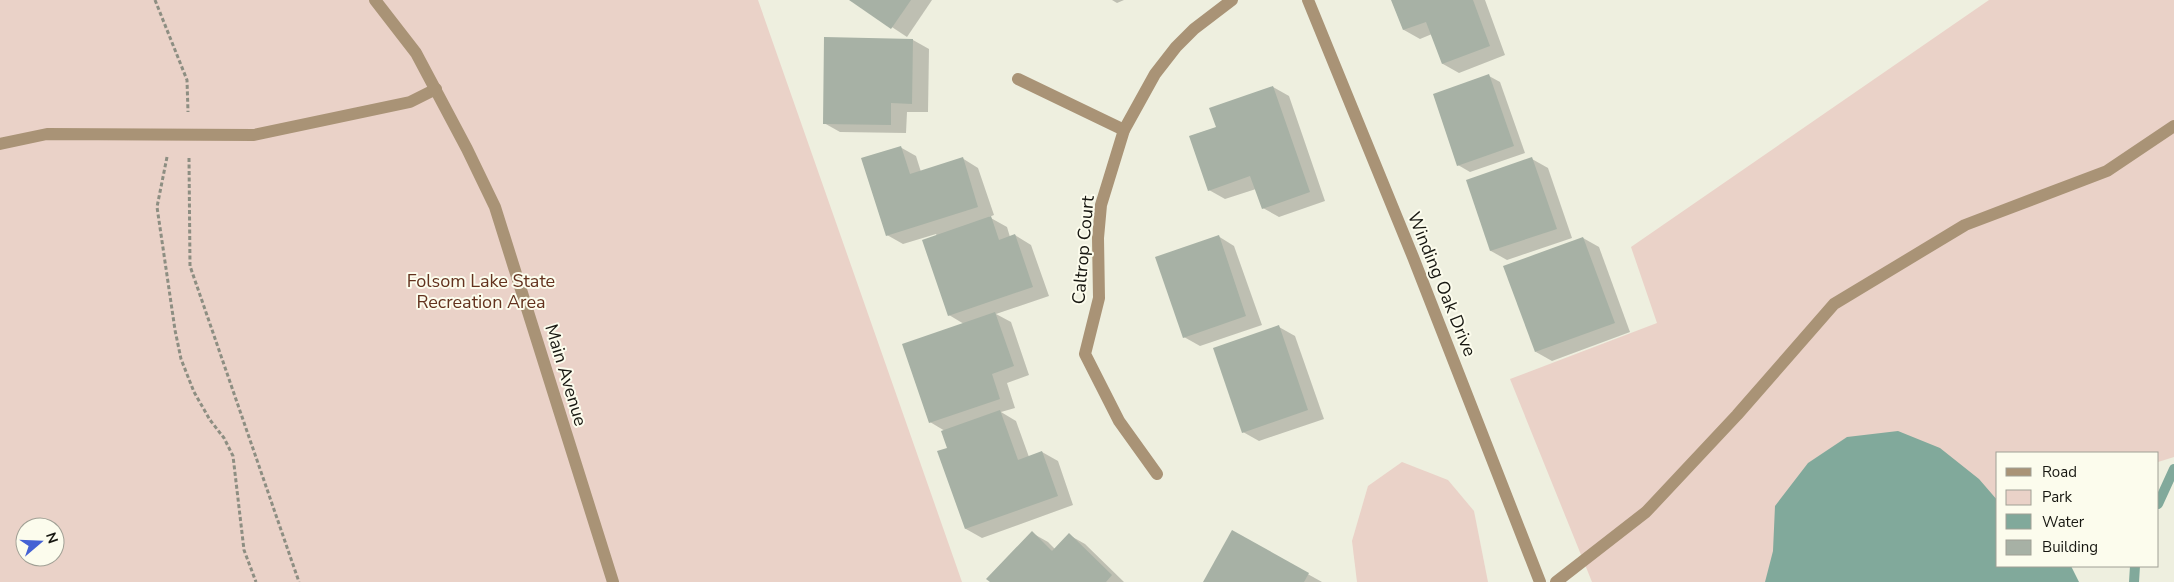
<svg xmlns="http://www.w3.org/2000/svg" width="2174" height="582" viewBox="0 0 2174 582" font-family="'Nunito Sans',sans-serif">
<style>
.green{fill:#ead2c8;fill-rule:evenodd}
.water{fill:#81a99b}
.shadow{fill:#0003}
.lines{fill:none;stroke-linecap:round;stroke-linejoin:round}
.stream{stroke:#81a99b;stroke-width:10}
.building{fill:#a7b1a5}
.path{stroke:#8d8e82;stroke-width:3;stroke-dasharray:4 2.5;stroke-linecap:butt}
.service{stroke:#a99376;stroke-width:12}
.minor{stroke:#a99376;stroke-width:12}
.tertiary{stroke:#a99376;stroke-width:12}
.labels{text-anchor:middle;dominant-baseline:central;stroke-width:4;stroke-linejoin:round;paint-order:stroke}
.street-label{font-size:18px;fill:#171711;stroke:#fcfced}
.park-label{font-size:18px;fill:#63321e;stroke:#fcfced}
</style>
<rect width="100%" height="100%" fill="#eeefdf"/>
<g class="green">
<path d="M 0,0 L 758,0 L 962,582 L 0,582 ZM 25,527 L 55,527 L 55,557 L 25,557 Z"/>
<path d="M 1989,0 L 2174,0 L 2174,457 L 2158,462 L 2158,453 L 1998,453 L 1998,514 L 1787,582 L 1592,582 L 1510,379 L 1657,323 L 1631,247 Z"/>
<path d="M 1402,462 L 1448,480 L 1474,511 L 1488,582 L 1357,582 L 1352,541 L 1368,486 Z"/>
</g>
<path class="water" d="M 1898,431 L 1940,448 L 1979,479 L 1998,501 L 1998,566 L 2071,566 L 2079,582 L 1765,582 L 1773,551 L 1775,506 L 1808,463 L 1847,437 Z"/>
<g class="shadow">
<path d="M 851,0 L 932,0 L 907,37 Z"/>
<path d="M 1112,0 L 1124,0 L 1117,3 Z"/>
<path d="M 1393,0 L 1485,0 L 1505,55 L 1459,73 L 1443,64 L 1432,34 L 1420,39 L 1404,30 Z"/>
<path d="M 913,40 L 929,49 L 928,112 L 907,112 L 906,133 L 840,132 L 824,123 Z"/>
<path d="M 1489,76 L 1500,82 L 1525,153 L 1470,172 L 1458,165 Z"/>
<path d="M 1273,87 L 1289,96 L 1325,201 L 1279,217 L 1263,208 L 1256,189 L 1225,199 L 1209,190 L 1218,128 Z"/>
<path d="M 900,147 L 916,156 L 921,172 L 962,158 L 978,168 L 994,215 L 989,217 L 1007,227 L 1010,237 L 1015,235 L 1031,245 L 1049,296 L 996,314 L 1011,322 L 1029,375 L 1007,383 L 1015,408 L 1001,412 L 1016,421 L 1029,457 L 1042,452 L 1058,461 L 1073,505 L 982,538 L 966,529 L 945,431 L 930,422 L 964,324 L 949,315 L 937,236 L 936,234 L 903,244 L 887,235 Z"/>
<path d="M 1532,159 L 1548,168 L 1572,238 L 1507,260 L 1491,251 L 1467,181 Z"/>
<path d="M 1218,236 L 1234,246 L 1262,325 L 1200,346 L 1184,337 Z"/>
<path d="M 1583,238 L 1599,247 L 1630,332 L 1552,361 L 1536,352 Z"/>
<path d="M 1279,327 L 1295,336 L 1324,419 L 1259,441 L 1243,432 Z"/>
<path d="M 1232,532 L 1322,582 L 1205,582 Z"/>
<path d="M 1032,533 L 1048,542 L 1055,549 L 1069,535 L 1085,544 L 1124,582 L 992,582 Z"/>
</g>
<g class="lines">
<g class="stream">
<path d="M 2158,504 L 2174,469"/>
<path d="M 2134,582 L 2135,566"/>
</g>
</g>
<g class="building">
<path d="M 849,0 L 911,0 L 891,29 Z"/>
<path d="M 1391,0 L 1473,0 L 1490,46 L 1442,64 L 1426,22 L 1403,30 Z"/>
<path d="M 824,37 L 913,39 L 912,104 L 891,103 L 891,125 L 823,124 Z"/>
<path d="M 1489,74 L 1514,146 L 1457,166 L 1433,94 Z"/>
<path d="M 1273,86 L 1310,192 L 1262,209 L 1250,176 L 1208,191 L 1189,136 L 1216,127 L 1209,108 Z"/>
<path d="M 901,146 L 910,174 L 963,157 L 978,207 L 886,236 L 861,158 Z"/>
<path d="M 1532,157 L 1557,229 L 1490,251 L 1466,180 Z"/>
<path d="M 991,216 L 999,240 L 1015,234 L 1033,287 L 948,316 L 922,240 Z"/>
<path d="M 1219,235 L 1246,316 L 1183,338 L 1155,257 Z"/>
<path d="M 1583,237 L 1615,323 L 1535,352 L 1503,266 Z"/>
<path d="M 995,312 L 1014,366 L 992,374 L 1000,399 L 929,423 L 902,344 Z"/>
<path d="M 1279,325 L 1308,410 L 1242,433 L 1213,348 Z"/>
<path d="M 1000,410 L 1018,460 L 1042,451 L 1058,496 L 965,529 L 937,451 L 947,448 L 941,431 Z"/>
<path d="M 1232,530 L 1309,573 L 1304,582 L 1203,582 Z"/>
<path d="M 1032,531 L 1052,551 L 1069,533 L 1112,575 L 1106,582 L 990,582 L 986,579 Z"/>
</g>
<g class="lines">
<g class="path">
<path d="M 155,0 L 187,80 L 188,112"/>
<path d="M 167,157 L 157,207 L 175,330 L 181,359 L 194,392 L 210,420 L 224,438 L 233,456 L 244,550 L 256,582"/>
<path d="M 189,158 L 190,266 L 299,582"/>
</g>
<g class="service">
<path d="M 0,144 L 47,134 L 254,135 L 410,102 L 436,89"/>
<path d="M 1556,582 L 1646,512 L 1737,415 L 1834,304 L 1965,225 L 2107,171 L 2174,126"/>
</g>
<g class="minor">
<path d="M 1018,79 L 1124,130"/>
<path d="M 1157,474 L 1119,421 L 1085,354 L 1099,298 L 1098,238 L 1101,205 L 1124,130 L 1155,74 L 1176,47 L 1194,29 L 1232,0"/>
</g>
<g class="tertiary">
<path d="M 375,0 L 416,53 L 467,149 L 495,207 L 613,582"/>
<path d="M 1308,0 L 1413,257 L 1540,582"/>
</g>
</g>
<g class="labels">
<g class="street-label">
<text transform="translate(1083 250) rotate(-85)">Caltrop Court</text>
<text transform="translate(1442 284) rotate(68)">Winding Oak Drive</text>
<text transform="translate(566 375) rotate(73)">Main Avenue</text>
</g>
<g class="park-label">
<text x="481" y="281">Folsom Lake State<tspan x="481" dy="21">Recreation Area</tspan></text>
</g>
</g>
<rect x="1996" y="452" width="162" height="115" fill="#fcfced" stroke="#a0a095"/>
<rect x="2006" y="468" width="25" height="8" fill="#a99376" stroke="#a0a095"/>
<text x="2042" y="477" font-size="15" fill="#171711">Road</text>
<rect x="2006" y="490" width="25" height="15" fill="#ead2c8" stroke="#a0a095"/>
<text x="2042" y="502" font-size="15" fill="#171711">Park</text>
<rect x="2006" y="514" width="25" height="15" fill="#81a99b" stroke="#a0a095"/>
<text x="2042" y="527" font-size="15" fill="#171711">Water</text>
<rect x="2006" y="540" width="25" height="15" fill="#a7b1a5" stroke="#a0a095"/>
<text x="2042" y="552" font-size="15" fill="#171711">Building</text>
<g transform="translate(40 542) rotate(71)"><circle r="24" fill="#fcfced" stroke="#a0a095"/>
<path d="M0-4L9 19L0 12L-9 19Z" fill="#4461d4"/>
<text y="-8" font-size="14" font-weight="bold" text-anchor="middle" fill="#171711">N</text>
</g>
</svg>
